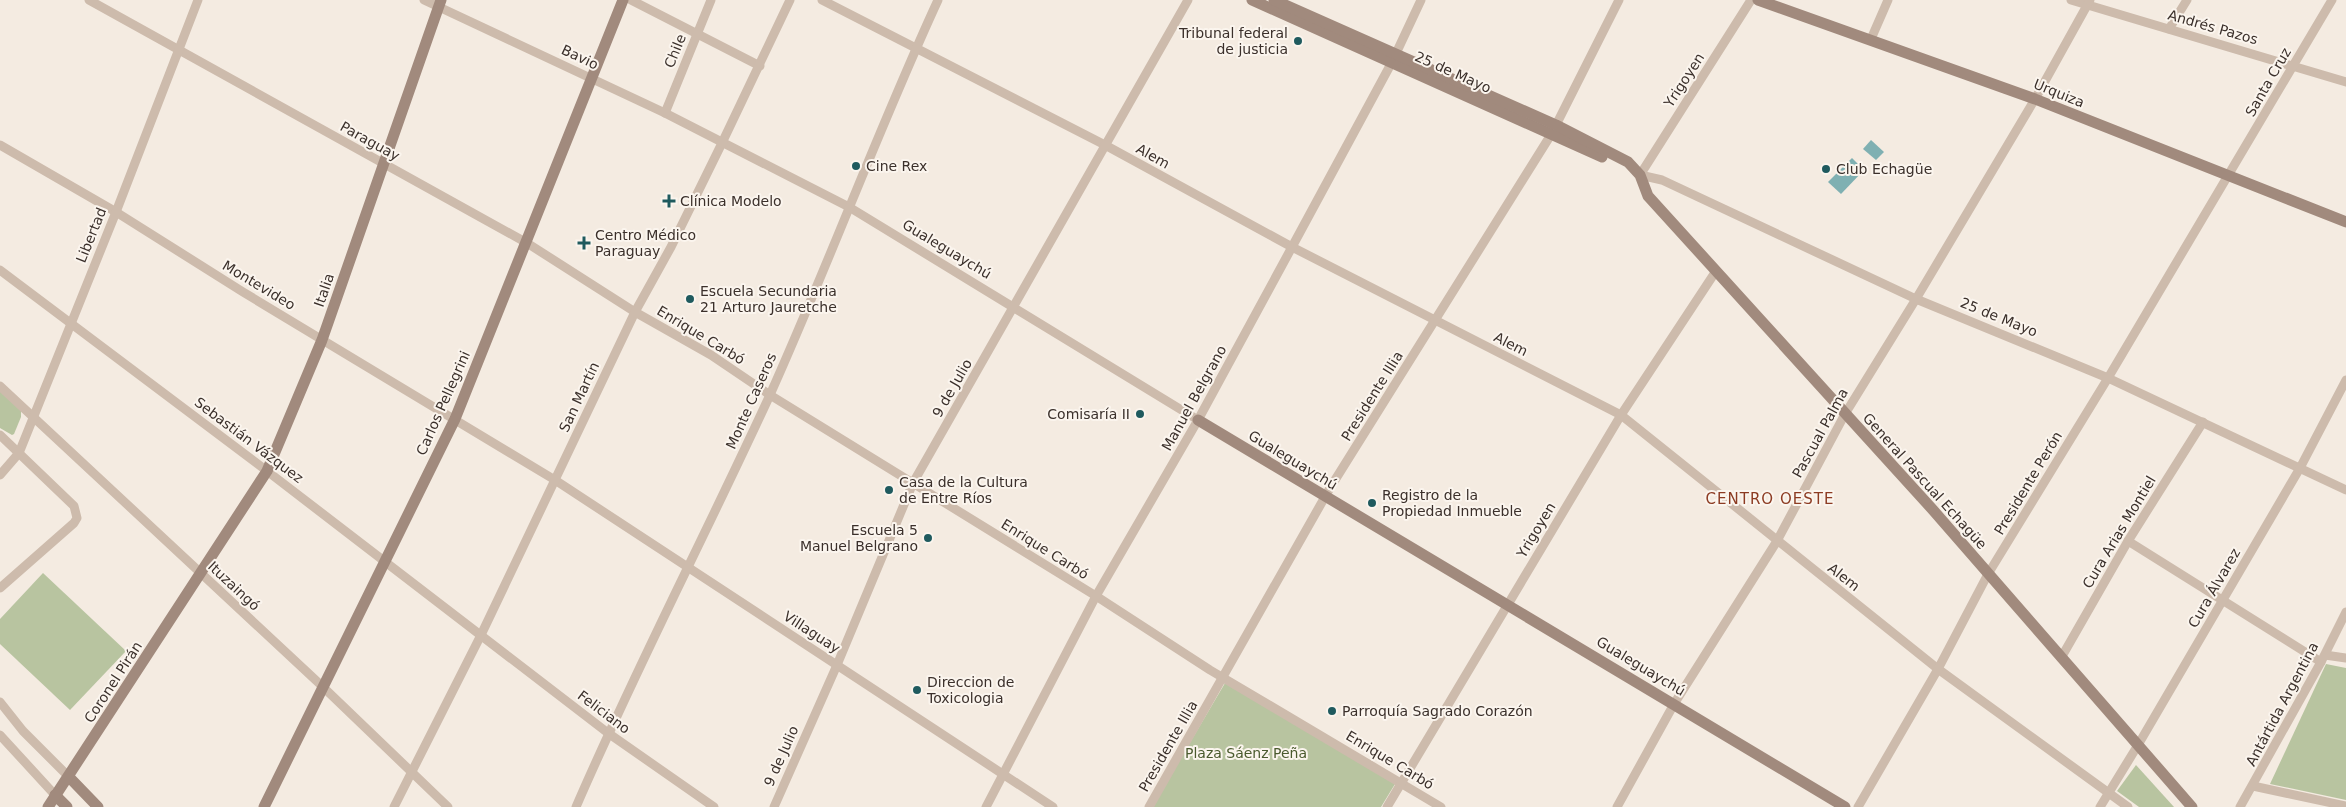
<svg xmlns="http://www.w3.org/2000/svg" width="2346" height="807" viewBox="0 0 2346 807" font-family="'DejaVu Sans',sans-serif">
<style>
.green{fill:#b8c4a0}
.water{fill:#7fb0b2}
.lines{fill:none;stroke-linecap:round;stroke-linejoin:round}
.street{stroke:#cdbbac;stroke-width:9}
.secondary{stroke:#a18a7d;stroke-width:11}
.poi-dot{fill:#1f5a5e;stroke:#fbf5ee;stroke-width:2}
.labels{text-anchor:middle;dominant-baseline:central;stroke-width:4;stroke-linejoin:round;paint-order:stroke}
.street-label{font-size:14px;fill:#3b302b;stroke:#fbf5ee}
.poi-label{font-size:14px;fill:#3b302b;stroke:#fbf5ee;text-anchor:start}
.park-label{font-size:14px;fill:#4a5a2e;stroke:#fbf5ee}
.neighbourhood-label{font-size:15px;letter-spacing:1px;fill:#8c3b22;stroke:#fbf5ee}
</style>
<rect width="100%" height="100%" fill="#f4ebe1"/>
<g class="green">
<path d="M 0,389 L 21,409 L 21,417 L 14,434 L 12,435 L 0,428 Z"/>
<path d="M 43,573 L 126,651 L 70,710 L 0,644 L 0,619 Z"/>
<path d="M 2326,664 L 2346,668 L 2346,800 L 2270,784 Z"/>
<path d="M 1228,678 L 1395,784 L 1381,807 L 1152,807 Z"/>
<path d="M 2136,765 L 2174,807 L 2139,807 L 2117,791 Z"/>
</g>
<g class="water">
<path d="M 1871,140 L 1884,152 L 1876,160 L 1863,149 Z"/>
<path d="M 1852,158 L 1864,170 L 1841,194 L 1828,182 Z"/>
</g>
<g class="lines">
<g class="street">
<path d="M 89,0 L 527,243 L 635,312 L 711,355 L 770,395 L 1096,596 L 1210,670 L 1441,807"/>
<path d="M 424,0 L 665,113 L 849,207 L 1198,420"/>
<path d="M 631,0 L 760,66"/>
<path d="M 822,0 L 1105,145 L 1292,247 L 1621,415 L 1938,669 L 2128,807"/>
<path d="M 1751,0 L 1640,175 L 1662,180 L 1916,299 L 2108,378 L 2346,490"/>
<path d="M 2071,0 L 2346,82"/>
<path d="M 2169,29 L 2187,0"/>
<path d="M 1871,39 L 1888,0"/>
<path d="M 665,113 L 711,0"/>
<path d="M 0,145 L 116,212 L 243,292 L 555,480 L 1053,807"/>
<path d="M 0,270 L 267,471 L 608,733 L 714,807"/>
<path d="M 0,386 L 322,686 L 448,807"/>
<path d="M 0,435 L 74,506 L 77,518 L 74,523 L 0,588"/>
<path d="M 0,475 L 19,453 L 116,212 L 198,0"/>
<path d="M 2128,541 L 2321,662"/>
<path d="M 2325,655 L 2346,658"/>
<path d="M 2061,658 L 2128,541 L 2203,422"/>
<path d="M 0,702 L 23,731 L 69,777"/>
<path d="M 0,735 L 55,795"/>
<path d="M 2253,786 L 2346,806"/>
<path d="M 394,807 L 481,635 L 635,312 L 671,247 L 722,143 L 790,0"/>
<path d="M 576,807 C 636,668 706,534 769,397 C 828,266 878,130 938,0"/>
<path d="M 774,807 L 837,665 L 913,483 L 1188,0"/>
<path d="M 986,807 L 1096,596 L 1198,420 L 1292,247 L 1392,62 L 1421,0"/>
<path d="M 1149,807 L 1330,488 L 1552,133 L 1619,0"/>
<path d="M 1387,807 L 1621,415 L 1716,271"/>
<path d="M 1617,807 L 1674,704 L 1777,541 L 1845,414 L 1916,299 L 2035,99 L 2090,0"/>
<path d="M 1858,807 L 1938,669 L 1988,574 L 2108,378 L 2332,0"/>
<path d="M 2100,807 L 2138,745 L 2300,468 L 2346,380"/>
<path d="M 2240,807 L 2321,662 L 2346,612"/>
</g>
<g class="secondary">
<path d="M 1252,0 L 1602,157"/>
<path d="M 1274,0 L 1556,125 L 1628,162 L 1640,175 L 1648,196 L 1933,510 L 2192,807"/>
<path d="M 1758,0 L 2035,99 L 2346,222"/>
<path d="M 1198,420 L 1845,807"/>
<path d="M 69,777 L 98,807"/>
<path d="M 55,795 L 67,807"/>
<path d="M 48,807 L 267,471 L 322,340 L 441,0"/>
<path d="M 264,807 L 455,419 L 623,0"/>
</g>
</g>
<g class="poi-dot">
<circle cx="1298" cy="41" r="5"/>
<circle cx="856" cy="166" r="5"/>
<circle cx="1826" cy="169" r="5"/>
<path d="M666.5 193.5h5v5h5v5h-5v5h-5v-5h-5v-5h5z"/>
<path d="M581.5 235.5h5v5h5v5h-5v5h-5v-5h-5v-5h5z"/>
<circle cx="690" cy="299" r="5"/>
<circle cx="1140" cy="414" r="5"/>
<circle cx="889" cy="490" r="5"/>
<circle cx="1372" cy="503" r="5"/>
<circle cx="928" cy="538" r="5"/>
<circle cx="917" cy="690" r="5"/>
<circle cx="1332" cy="711" r="5"/>
</g>
<g class="labels">
<g class="street-label">
<text transform="translate(2213 27) rotate(16)">Andrés Pazos</text>
<text transform="translate(675 51) rotate(-68)">Chile</text>
<text transform="translate(580 57) rotate(25)">Bavio</text>
<text transform="translate(1453 72) rotate(24)">25 de Mayo</text>
<text transform="translate(1684 80) rotate(-57)">Yrigoyen</text>
<text transform="translate(2268 82) rotate(-60)">Santa Cruz</text>
<text transform="translate(2059 93) rotate(22)">Urquiza</text>
<text transform="translate(370 141) rotate(29)">Paraguay</text>
<text transform="translate(1153 156) rotate(29)">Alem</text>
<text transform="translate(91 235) rotate(-68)">Libertad</text>
<text transform="translate(947 249) rotate(31)">Gualeguaychú</text>
<text transform="translate(259 285) rotate(31)">Montevideo</text>
<text transform="translate(324 290) rotate(-71)">Italia</text>
<text transform="translate(1999 317) rotate(22)">25 de Mayo</text>
<text transform="translate(701 335) rotate(31)">Enrique Carbó</text>
<text transform="translate(1511 344) rotate(27)">Alem</text>
<text transform="translate(952 388) rotate(-60)">9 de Julio</text>
<text transform="translate(1372 396) rotate(-58)">Presidente Illia</text>
<text transform="translate(579 397) rotate(-65)">San Martín</text>
<text transform="translate(1194 398) rotate(-61)">Manuel Belgrano</text>
<text transform="translate(751 401) rotate(-66)">Monte Caseros</text>
<text transform="translate(443 403) rotate(-66)">Carlos Pellegrini</text>
<text transform="translate(1820 433) rotate(-61)">Pascual Palma</text>
<text transform="translate(249 440) rotate(37)">Sebastián Vázquez</text>
<text transform="translate(1293 460) rotate(31)">Gualeguaychú</text>
<text transform="translate(1925 481) rotate(48)">General Pascual Echagüe</text>
<text transform="translate(2028 483) rotate(-59)">Presidente Perón</text>
<text transform="translate(1536 530) rotate(-59)">Yrigoyen</text>
<text transform="translate(2119 532) rotate(-59)">Cura Arias Montiel</text>
<text transform="translate(1045 549) rotate(32)">Enrique Carbó</text>
<text transform="translate(1844 577) rotate(38)">Alem</text>
<text transform="translate(234 586) rotate(43)">Ituzaingó</text>
<text transform="translate(2214 588) rotate(-60)">Cura Álvarez</text>
<text transform="translate(812 632) rotate(33)">Villaguay</text>
<text transform="translate(1641 666) rotate(31)">Gualeguaychú</text>
<text transform="translate(113 682) rotate(-57)">Coronel Pirán</text>
<text transform="translate(2282 704) rotate(-62)">Antártida Argentina</text>
<text transform="translate(604 712) rotate(37)">Feliciano</text>
<text transform="translate(1168 746) rotate(-60)">Presidente Illia</text>
<text transform="translate(781 756) rotate(-66)">9 de Julio</text>
<text transform="translate(1390 760) rotate(31)">Enrique Carbó</text>
</g>
<g class="poi-label">
<text x="1288" y="33" text-anchor="end">Tribunal federal<tspan x="1288" dy="16">de justicia</tspan></text>
<text x="866" y="166">Cine Rex</text>
<text x="1836" y="169">Club Echagüe</text>
<text x="680" y="201">Clínica Modelo</text>
<text x="595" y="235">Centro Médico<tspan x="595" dy="16">Paraguay</tspan></text>
<text x="700" y="291">Escuela Secundaria<tspan x="700" dy="16">21 Arturo Jauretche</tspan></text>
<text x="1130" y="414" text-anchor="end">Comisaría II</text>
<text x="899" y="482">Casa de la Cultura<tspan x="899" dy="16">de Entre Ríos</tspan></text>
<text x="1382" y="495">Registro de la<tspan x="1382" dy="16">Propiedad Inmueble</tspan></text>
<text x="918" y="530" text-anchor="end">Escuela 5<tspan x="918" dy="16">Manuel Belgrano</tspan></text>
<text x="927" y="682">Direccion de<tspan x="927" dy="16">Toxicologia</tspan></text>
<text x="1342" y="711">Parroquía Sagrado Corazón</text>
</g>
<g class="park-label">
<text x="1246" y="753">Plaza Sáenz Peña</text>
</g>
<g class="neighbourhood-label">
<text x="1770" y="499">CENTRO OESTE</text>
</g>
</g>
</svg>
